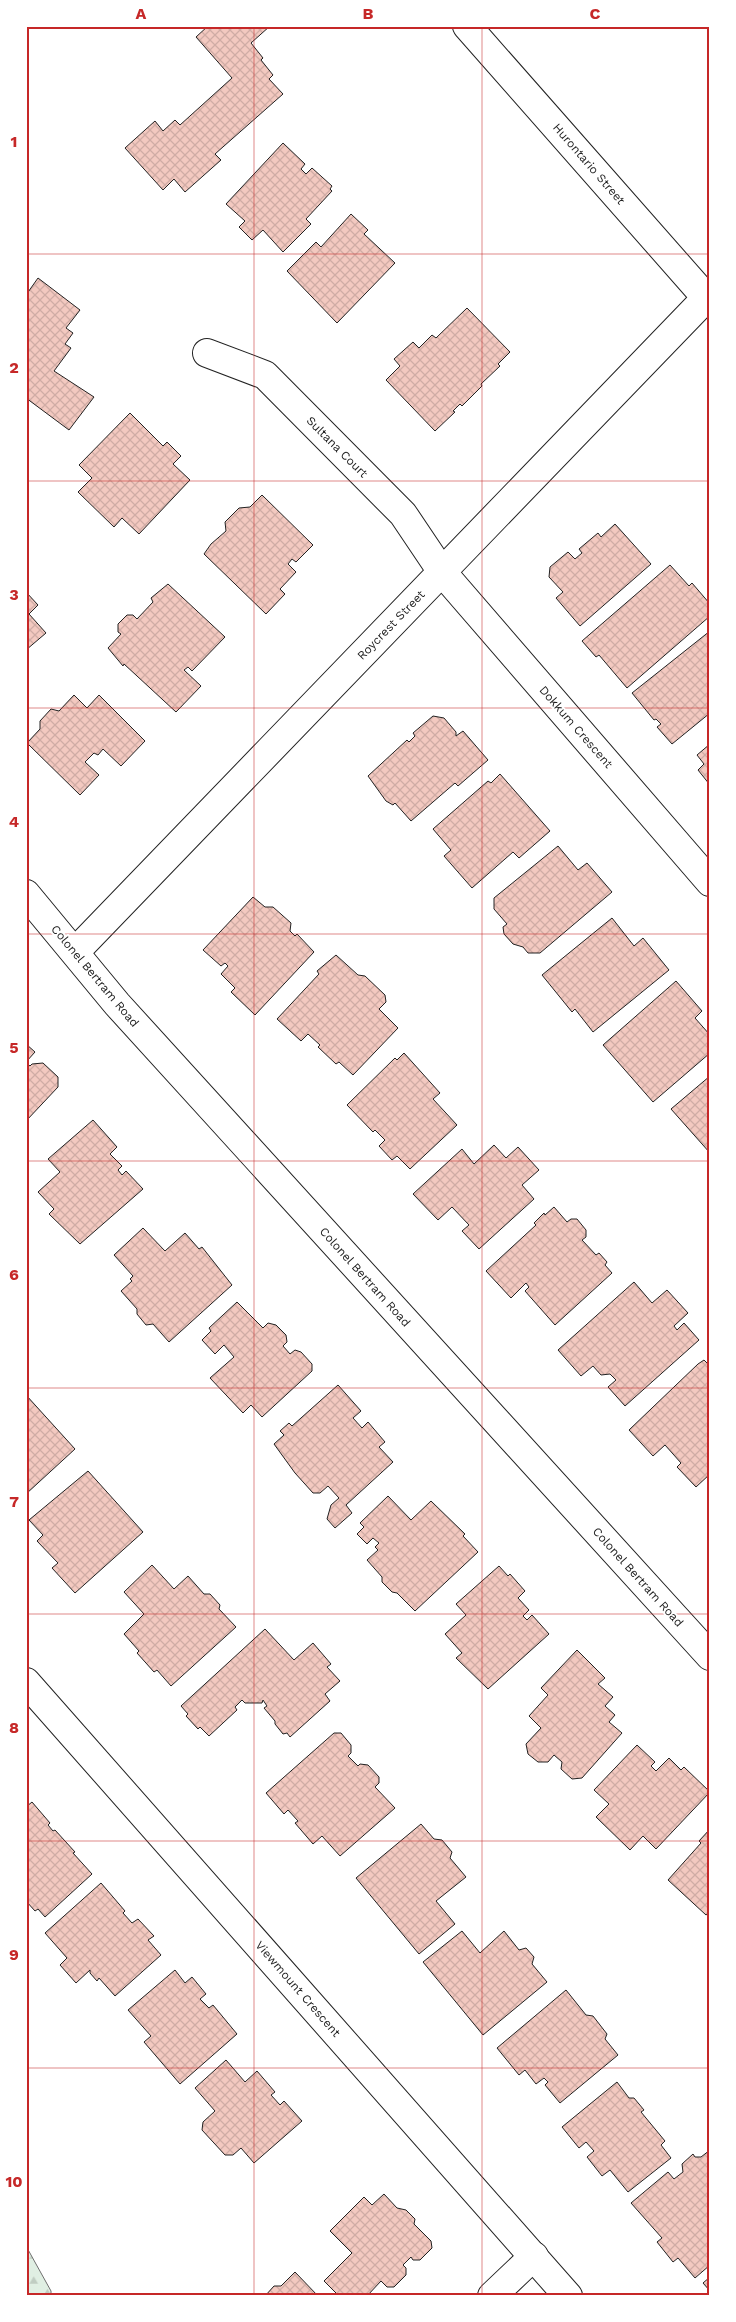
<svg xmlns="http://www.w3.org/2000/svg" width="736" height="2322" viewBox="0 0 736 2322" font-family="'Work Sans',sans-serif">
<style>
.forest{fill:url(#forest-firs);stroke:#6f6f6f}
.building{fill:url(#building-cross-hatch);stroke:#222}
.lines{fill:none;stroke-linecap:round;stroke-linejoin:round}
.street-casing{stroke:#222;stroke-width:30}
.secondary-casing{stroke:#222;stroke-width:30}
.primary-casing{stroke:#222;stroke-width:30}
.street{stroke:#fff;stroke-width:28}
.secondary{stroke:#fff;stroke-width:28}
.primary{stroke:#fff;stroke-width:28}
.grid{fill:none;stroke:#c62828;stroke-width:1;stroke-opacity:0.55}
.labels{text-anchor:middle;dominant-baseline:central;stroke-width:4;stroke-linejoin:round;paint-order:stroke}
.street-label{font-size:12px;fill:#222;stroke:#fff}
.neatline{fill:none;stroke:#c62828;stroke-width:2}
.grid-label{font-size:16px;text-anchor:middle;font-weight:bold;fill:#c62828}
</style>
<defs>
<pattern id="forest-firs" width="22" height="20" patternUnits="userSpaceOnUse" patternTransform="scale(1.25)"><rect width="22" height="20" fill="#e0efe3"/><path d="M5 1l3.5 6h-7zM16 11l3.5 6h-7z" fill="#c0cdc2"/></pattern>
<pattern id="building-cross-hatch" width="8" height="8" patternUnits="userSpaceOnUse" patternTransform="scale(1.25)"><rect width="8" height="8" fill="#f3c9c0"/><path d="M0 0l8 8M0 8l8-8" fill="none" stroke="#d0aca5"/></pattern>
</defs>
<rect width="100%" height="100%" fill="#fff"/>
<path class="forest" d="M 26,2246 L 51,2291 L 51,2296 L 26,2296 Z"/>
<g class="building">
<path d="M 208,26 L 270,26 L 251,43 L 263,58 L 261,60 L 273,75 L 269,79 L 283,94 L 215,154 L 221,160 L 185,192 L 174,179 L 163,190 L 125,148 L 155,121 L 163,131 L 175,120 L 180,125 L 232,78 L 196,37 Z"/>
<path d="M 283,143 L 305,164 L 301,169 L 306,174 L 312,168 L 332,186 L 330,189 L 332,191 L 306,219 L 311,224 L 283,252 L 263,230 L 252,240 L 239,227 L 245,221 L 226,204 Z"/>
<path d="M 351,214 L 368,230 L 364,234 L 395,263 L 337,323 L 287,271 L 316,242 L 321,247 Z"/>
<path d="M 38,278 L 80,310 L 66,328 L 73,333 L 65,344 L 71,348 L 54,371 L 94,397 L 69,430 L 26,398 L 26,295 Z"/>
<path d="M 467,308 L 510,352 L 498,364 L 500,366 L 481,384 L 482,386 L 462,406 L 460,404 L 453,411 L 455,412 L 435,431 L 386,380 L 400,366 L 394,359 L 413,342 L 419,348 L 432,335 L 436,338 Z"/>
<path d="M 130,413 L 163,446 L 167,442 L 181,456 L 173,464 L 190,480 L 139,534 L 122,518 L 114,527 L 78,492 L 92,478 L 79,465 Z"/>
<path d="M 262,495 L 313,545 L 296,562 L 292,559 L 288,564 L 296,572 L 280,589 L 285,594 L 266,614 L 204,554 L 211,544 L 226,531 L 225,522 L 239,508 L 250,507 Z"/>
<path d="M 615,524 L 651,564 L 580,626 L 556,598 L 563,592 L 549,577 L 550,567 L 568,552 L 575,559 L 582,553 L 579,549 L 598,533 L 601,537 Z"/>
<path d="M 670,565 L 689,586 L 692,583 L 710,604 L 710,616 L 627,688 L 599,655 L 596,657 L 582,641 Z"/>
<path d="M 168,584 L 225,637 L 192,671 L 188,667 L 184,670 L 201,686 L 176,712 L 124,664 L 123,666 L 108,648 L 121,634 L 118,632 L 118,624 L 127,615 L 133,615 L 137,619 L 153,602 L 151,598 Z"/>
<path d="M 26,592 L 38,605 L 29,614 L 46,633 L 26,650 Z"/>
<path d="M 710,631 L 710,713 L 672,744 L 657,727 L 661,724 L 656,719 L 654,720 L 632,693 Z"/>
<path d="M 74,695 L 87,708 L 99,695 L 145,741 L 121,766 L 103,749 L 98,755 L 94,753 L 85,762 L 99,775 L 80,795 L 27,743 L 40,729 L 40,721 L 51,709 L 59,711 Z"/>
<path d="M 433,716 L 444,718 L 456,732 L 456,736 L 463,731 L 488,760 L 458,786 L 455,783 L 411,821 L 395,803 L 393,805 L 386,801 L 368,776 L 407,740 L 409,742 L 415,736 L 413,733 Z"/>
<path d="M 710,744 L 710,785 L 698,770 L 704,764 L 697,755 Z"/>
<path d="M 500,774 L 550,831 L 519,858 L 513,852 L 472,888 L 444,856 L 451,850 L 433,829 L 488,781 L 491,783 Z"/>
<path d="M 558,846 L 578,870 L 587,863 L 612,892 L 540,953 L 528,953 L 523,947 L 513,944 L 504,934 L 503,927 L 507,924 L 494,909 L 494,898 Z"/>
<path d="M 253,897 L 265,907 L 273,907 L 291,923 L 290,931 L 295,936 L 297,934 L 314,952 L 255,1015 L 231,992 L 235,988 L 221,974 L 228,966 L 225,963 L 221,966 L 203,950 Z"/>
<path d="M 612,918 L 634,946 L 643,938 L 669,970 L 593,1032 L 575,1009 L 572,1012 L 542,975 Z"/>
<path d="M 336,955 L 358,975 L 365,976 L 385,995 L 386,1002 L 379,1009 L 398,1028 L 353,1075 L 339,1062 L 336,1064 L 318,1047 L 320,1045 L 308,1034 L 301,1041 L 277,1019 L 319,974 L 317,971 Z"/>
<path d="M 676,981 L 702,1011 L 695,1018 L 710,1035 L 710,1053 L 653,1102 L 603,1045 Z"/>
<path d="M 26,1044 L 35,1052 L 26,1062 Z"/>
<path d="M 404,1053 L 440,1093 L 433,1099 L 457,1125 L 410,1169 L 397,1156 L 392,1160 L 379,1146 L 385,1140 L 375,1130 L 373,1132 L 347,1105 L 395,1058 L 397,1060 Z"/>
<path d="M 26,1063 L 30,1066 L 32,1064 L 43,1063 L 58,1077 L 58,1087 L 26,1121 Z"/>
<path d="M 710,1076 L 710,1153 L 671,1109 Z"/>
<path d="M 93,1120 L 117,1147 L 110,1154 L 122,1166 L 118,1170 L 122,1175 L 126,1171 L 143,1189 L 80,1244 L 49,1214 L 54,1209 L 38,1192 L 60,1172 L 48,1159 Z"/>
<path d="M 494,1145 L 506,1158 L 518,1147 L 539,1170 L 522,1185 L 534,1199 L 479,1249 L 462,1231 L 469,1225 L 452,1207 L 438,1220 L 413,1194 L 462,1149 L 474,1164 Z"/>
<path d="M 554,1207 L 567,1222 L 571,1219 L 577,1219 L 586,1230 L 586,1237 L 582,1240 L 596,1255 L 599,1253 L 607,1262 L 605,1265 L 612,1273 L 555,1325 L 525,1291 L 529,1287 L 526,1283 L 511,1298 L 486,1271 L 536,1225 L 534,1223 L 544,1213 L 545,1215 Z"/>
<path d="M 143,1228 L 165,1251 L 185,1233 L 199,1249 L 202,1247 L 232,1285 L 169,1342 L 153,1324 L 146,1325 L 137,1314 L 137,1309 L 121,1291 L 132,1281 L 130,1279 L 133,1276 L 114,1255 Z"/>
<path d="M 634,1282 L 652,1303 L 667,1290 L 688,1313 L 674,1326 L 677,1330 L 684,1323 L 699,1340 L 625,1406 L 608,1387 L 616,1380 L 610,1374 L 601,1375 L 593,1366 L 581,1376 L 558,1350 Z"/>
<path d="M 237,1302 L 263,1328 L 268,1323 L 276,1325 L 286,1335 L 287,1342 L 283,1346 L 290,1354 L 295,1350 L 301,1352 L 312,1364 L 312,1371 L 262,1417 L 251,1405 L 243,1413 L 210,1378 L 234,1357 L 224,1345 L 215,1354 L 202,1340 L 211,1331 L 209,1328 Z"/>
<path d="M 704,1360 L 710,1366 L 710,1474 L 696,1487 L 677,1467 L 681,1463 L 665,1445 L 653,1456 L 629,1430 L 698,1364 Z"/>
<path d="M 338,1385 L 361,1411 L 353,1418 L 362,1428 L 368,1422 L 385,1442 L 379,1447 L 393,1462 L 346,1505 L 352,1513 L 335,1528 L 327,1519 L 331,1505 L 339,1498 L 328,1486 L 320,1493 L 313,1493 L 295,1473 L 274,1444 L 284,1435 L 280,1431 L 289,1423 L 292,1426 Z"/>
<path d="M 26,1395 L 75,1449 L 26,1494 Z"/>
<path d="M 88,1471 L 143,1532 L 75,1593 L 52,1568 L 58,1563 L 37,1541 L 43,1535 L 29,1520 Z"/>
<path d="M 388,1496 L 411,1520 L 431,1501 L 465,1534 L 463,1536 L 478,1552 L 415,1611 L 397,1593 L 392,1592 L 382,1582 L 382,1577 L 367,1560 L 378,1550 L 375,1547 L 379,1543 L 373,1538 L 367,1544 L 357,1534 L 364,1527 L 360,1523 Z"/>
<path d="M 152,1565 L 174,1589 L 188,1576 L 204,1594 L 210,1594 L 220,1605 L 219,1609 L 236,1627 L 171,1686 L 157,1670 L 154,1672 L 137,1653 L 139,1651 L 124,1634 L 144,1614 L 124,1592 Z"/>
<path d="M 499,1566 L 508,1576 L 510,1574 L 525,1591 L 518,1598 L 529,1610 L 523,1616 L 527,1620 L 532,1615 L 549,1634 L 488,1689 L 456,1658 L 462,1653 L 445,1634 L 466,1615 L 456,1604 Z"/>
<path d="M 265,1629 L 294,1660 L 313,1643 L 331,1664 L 327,1667 L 340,1681 L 325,1694 L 330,1701 L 290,1737 L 287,1733 L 283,1734 L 275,1724 L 275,1721 L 264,1708 L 267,1706 L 263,1700 L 262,1703 L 245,1703 L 242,1700 L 235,1707 L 237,1710 L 209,1736 L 200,1727 L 198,1729 L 186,1716 L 188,1714 L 181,1706 Z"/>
<path d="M 577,1650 L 605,1678 L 598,1684 L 613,1697 L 605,1706 L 615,1715 L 609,1722 L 622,1733 L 582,1778 L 572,1779 L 561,1769 L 562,1762 L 554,1755 L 548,1762 L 538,1762 L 528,1754 L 526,1744 L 541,1728 L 529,1716 L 548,1695 L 541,1688 Z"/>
<path d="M 334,1733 L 341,1733 L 351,1745 L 351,1753 L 348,1756 L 358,1766 L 360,1764 L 368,1765 L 379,1777 L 379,1783 L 375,1787 L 395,1808 L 340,1856 L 322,1836 L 313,1844 L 295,1823 L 298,1821 L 288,1810 L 284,1814 L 266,1793 Z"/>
<path d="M 637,1745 L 655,1762 L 651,1766 L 656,1771 L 669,1758 L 681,1770 L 684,1767 L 710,1792 L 656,1849 L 643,1836 L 630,1850 L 596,1817 L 609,1804 L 594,1790 Z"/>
<path d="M 32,1802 L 50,1823 L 48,1825 L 53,1831 L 55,1830 L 75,1852 L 73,1853 L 92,1874 L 45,1917 L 38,1909 L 35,1911 L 26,1901 L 26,1807 Z"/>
<path d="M 421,1824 L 434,1839 L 442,1840 L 452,1852 L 450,1858 L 466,1877 L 436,1901 L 455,1924 L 419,1954 L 356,1878 Z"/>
<path d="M 710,1829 L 710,1912 L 706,1915 L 668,1880 L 701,1843 L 699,1841 Z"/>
<path d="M 101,1883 L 125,1911 L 123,1913 L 132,1923 L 138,1919 L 154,1936 L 148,1940 L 161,1955 L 115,1996 L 99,1978 L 97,1981 L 90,1973 L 90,1970 L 76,1983 L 60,1965 L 67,1958 L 45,1933 Z"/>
<path d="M 462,1931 L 480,1953 L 504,1931 L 519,1950 L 526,1948 L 534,1957 L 532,1964 L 547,1982 L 483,2035 L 423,1962 Z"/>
<path d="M 175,1970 L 185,1983 L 192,1977 L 206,1994 L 200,1999 L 209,2008 L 213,2005 L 237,2034 L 180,2084 L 144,2042 L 151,2036 L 128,2010 Z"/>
<path d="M 566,1990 L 586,2015 L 593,2016 L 607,2034 L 605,2039 L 618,2055 L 560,2103 L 545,2085 L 548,2082 L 544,2078 L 536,2084 L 525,2070 L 519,2075 L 497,2048 Z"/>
<path d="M 226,2060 L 245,2082 L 257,2071 L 275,2092 L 271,2095 L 280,2105 L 284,2101 L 302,2121 L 254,2163 L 241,2148 L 233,2155 L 225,2155 L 202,2130 L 203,2122 L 215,2111 L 195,2088 Z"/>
<path d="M 617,2082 L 629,2098 L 634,2098 L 644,2110 L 641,2112 L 665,2141 L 661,2145 L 671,2158 L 628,2192 L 610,2170 L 602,2176 L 587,2157 L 594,2151 L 586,2142 L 579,2148 L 562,2127 Z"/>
<path d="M 710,2150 L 710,2265 L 695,2278 L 678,2258 L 673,2262 L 657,2242 L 662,2238 L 631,2203 L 668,2172 L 674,2179 L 683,2172 L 682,2164 L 693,2154 L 695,2157 L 701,2157 Z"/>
<path d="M 384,2194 L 397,2208 L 406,2210 L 415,2219 L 414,2224 L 431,2241 L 432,2248 L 420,2260 L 413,2260 L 411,2257 L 403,2265 L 406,2268 L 406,2275 L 394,2287 L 387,2287 L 381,2281 L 367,2296 L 339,2296 L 324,2281 L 352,2253 L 330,2231 L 364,2197 L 372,2205 Z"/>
<path d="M 295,2272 L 318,2296 L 265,2296 L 274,2286 L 281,2286 Z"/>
<path d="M 710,2277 L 710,2291 L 703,2283 Z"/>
</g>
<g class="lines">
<defs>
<g id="street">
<path d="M 207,353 L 265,375 L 403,514 L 442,572 L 710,882"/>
<path d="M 26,1682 L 568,2296"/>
<path d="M 492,2296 L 534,2256"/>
</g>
<g id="secondary">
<path d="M 26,894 L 117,1004 L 710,1656"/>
<path d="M 75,952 L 710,294"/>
</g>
<path id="primary" d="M 467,26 L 710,302"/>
</defs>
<use href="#street" class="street-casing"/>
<use href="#secondary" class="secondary-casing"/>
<use href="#primary" class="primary-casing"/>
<use href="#street" class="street"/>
<use href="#secondary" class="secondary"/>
<use href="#primary" class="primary"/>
</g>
<path class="grid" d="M 254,26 L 254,2296M 482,26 L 482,2296M 26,254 L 710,254M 26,481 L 710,481M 26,708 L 710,708M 26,934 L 710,934M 26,1161 L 710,1161M 26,1388 L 710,1388M 26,1614 L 710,1614M 26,1841 L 710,1841M 26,2068 L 710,2068"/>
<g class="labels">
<g class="street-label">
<text transform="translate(589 164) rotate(49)">Hurontario Street</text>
<text transform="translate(337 447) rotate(45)">Sultana Court</text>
<text transform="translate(391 625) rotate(-46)">Roycrest Street</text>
<text transform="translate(576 727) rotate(49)">Dokkum Crescent</text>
<text transform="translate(95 976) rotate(50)">Colonel Bertram Road</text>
<text transform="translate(365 1277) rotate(48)">Colonel Bertram Road</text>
<text transform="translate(638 1577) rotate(48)">Colonel Bertram Road</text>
<text transform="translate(298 1989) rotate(49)">Viewmount Crescent</text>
</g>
</g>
<rect width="736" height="2322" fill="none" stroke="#ffffff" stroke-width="55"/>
<rect x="28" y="28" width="680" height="2266" class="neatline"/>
<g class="grid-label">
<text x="141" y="19">A</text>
<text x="368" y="19">B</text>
<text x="595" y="19">C</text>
<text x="14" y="147">1</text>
<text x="14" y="373">2</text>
<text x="14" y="600">3</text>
<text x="14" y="827">4</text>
<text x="14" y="1053">5</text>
<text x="14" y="1280">6</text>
<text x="14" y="1507">7</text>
<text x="14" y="1733">8</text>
<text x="14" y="1960">9</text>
<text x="14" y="2187">10</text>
</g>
</svg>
